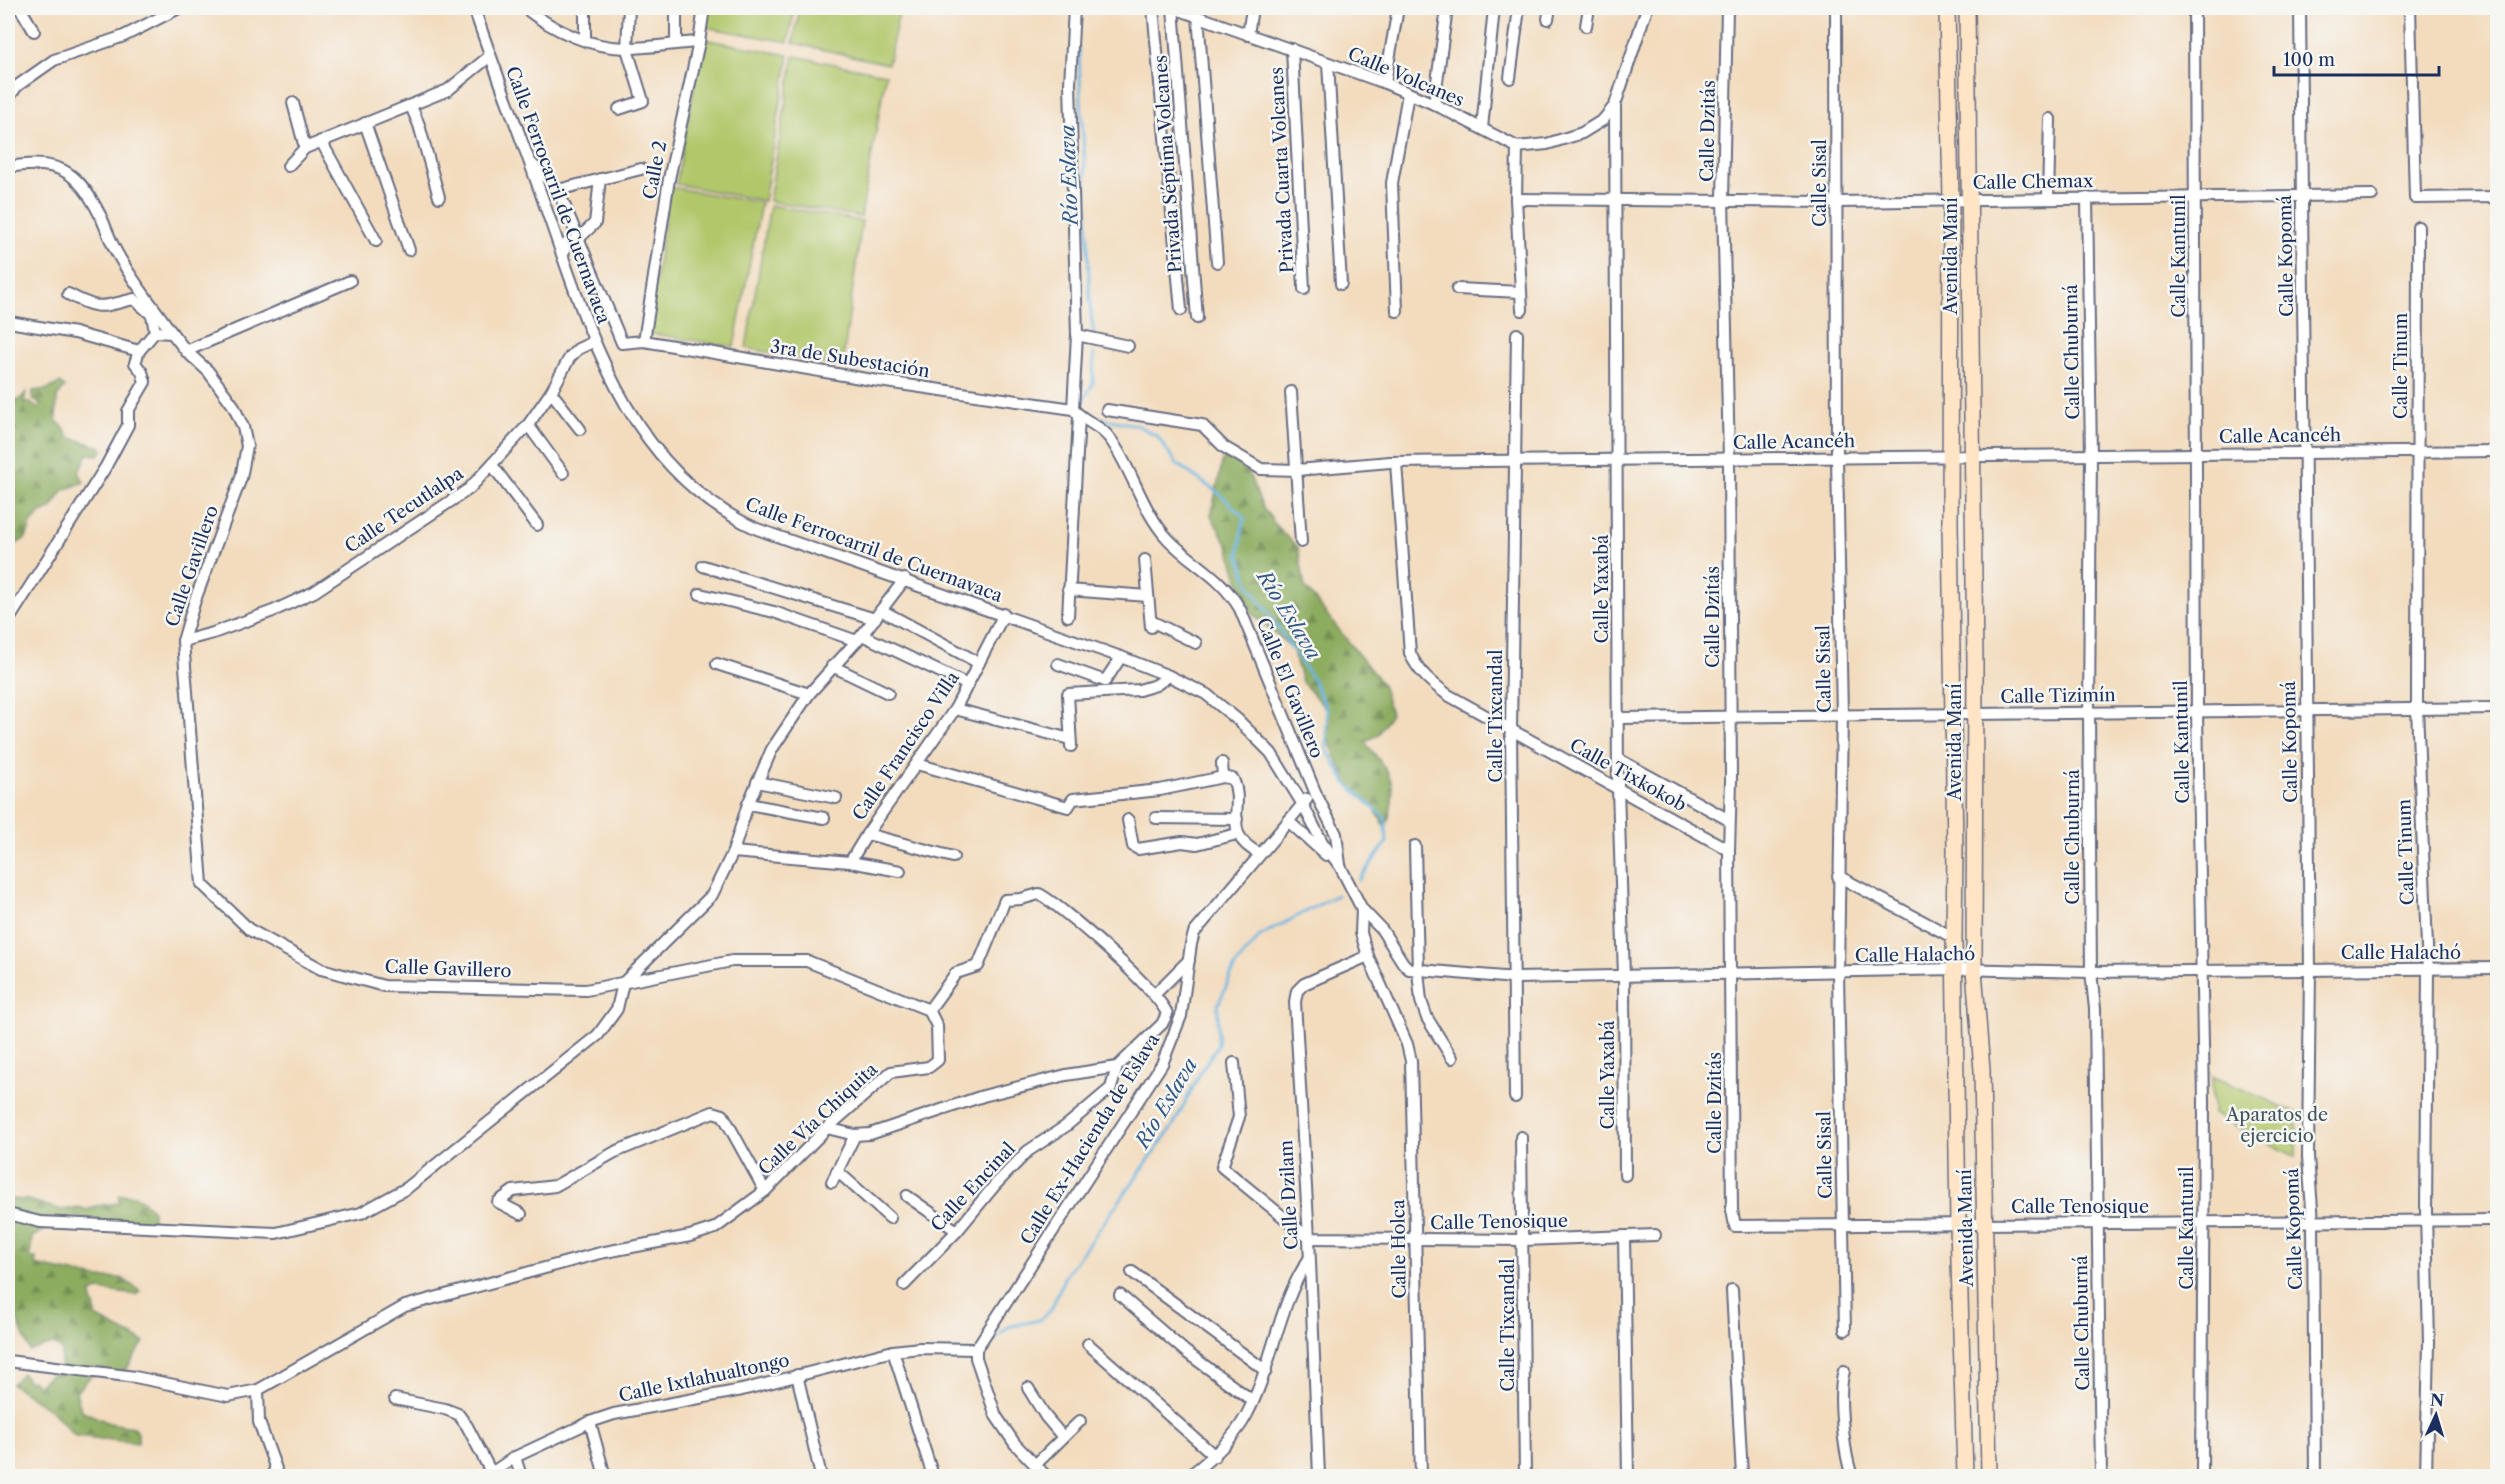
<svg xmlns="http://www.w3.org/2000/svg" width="2505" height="1484" viewBox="0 0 2505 1484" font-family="'Libre Caslon Text',serif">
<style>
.forest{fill:url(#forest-firs);stroke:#546e5e;stroke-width:1.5}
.park{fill:#b1c76b;stroke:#667b64;stroke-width:1.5}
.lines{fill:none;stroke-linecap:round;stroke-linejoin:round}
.stream{stroke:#68b5e2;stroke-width:3}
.street-casing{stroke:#676c80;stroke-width:14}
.secondary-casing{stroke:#676c80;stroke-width:18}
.street{stroke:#fff;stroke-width:10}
.secondary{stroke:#ffe4c6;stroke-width:15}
.labels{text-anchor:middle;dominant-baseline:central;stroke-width:5;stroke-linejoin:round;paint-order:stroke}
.street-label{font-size:18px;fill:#1b2f5e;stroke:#f6f6f2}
.park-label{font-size:18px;fill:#405561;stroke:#f6f6f2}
.water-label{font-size:20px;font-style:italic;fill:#325786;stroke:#f6f6f2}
</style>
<defs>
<pattern id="forest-firs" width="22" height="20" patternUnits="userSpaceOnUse" patternTransform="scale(1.5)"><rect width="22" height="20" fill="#8cac5f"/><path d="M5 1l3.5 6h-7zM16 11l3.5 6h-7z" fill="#728c52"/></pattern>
</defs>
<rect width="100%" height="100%" fill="#f6f6f2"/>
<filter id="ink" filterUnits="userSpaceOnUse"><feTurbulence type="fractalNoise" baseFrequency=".0167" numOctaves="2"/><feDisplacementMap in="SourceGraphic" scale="12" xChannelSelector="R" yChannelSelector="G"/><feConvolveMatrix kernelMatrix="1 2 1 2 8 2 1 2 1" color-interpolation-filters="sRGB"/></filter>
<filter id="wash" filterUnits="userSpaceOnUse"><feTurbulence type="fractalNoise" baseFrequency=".008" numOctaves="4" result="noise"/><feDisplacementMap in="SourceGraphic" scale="24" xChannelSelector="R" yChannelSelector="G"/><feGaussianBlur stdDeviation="1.35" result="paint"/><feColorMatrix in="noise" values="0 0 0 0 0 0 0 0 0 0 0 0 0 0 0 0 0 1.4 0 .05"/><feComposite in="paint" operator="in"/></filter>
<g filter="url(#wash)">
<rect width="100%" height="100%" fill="#f3dcbe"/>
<g class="forest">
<path d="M 60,383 L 65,387 L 57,397 L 56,420 L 65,429 L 68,437 L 101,447 L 103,450 L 98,455 L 88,454 L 79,472 L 84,482 L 64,490 L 51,509 L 41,513 L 32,522 L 26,538 L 8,549 L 8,429 L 17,431 L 8,423 L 8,399 L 13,396 L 18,402 L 26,392 L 24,404 L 29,402 L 37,408 L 41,404 L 32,399 L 33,391 L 48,389 Z"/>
<path d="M 1224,453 L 1248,463 L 1249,474 L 1262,506 L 1277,527 L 1298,547 L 1305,587 L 1382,684 L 1391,714 L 1378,735 L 1365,742 C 1392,777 1400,782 1386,827 L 1372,806 L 1347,784 L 1327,736 L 1327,710 L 1302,682 L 1292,648 L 1250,612 L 1241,590 L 1229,548 L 1211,516 Z"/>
<path d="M 119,1195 L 135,1195 L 153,1210 L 153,1219 L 147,1225 L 136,1220 L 114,1224 L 70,1216 L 32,1237 L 30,1258 L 36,1258 L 35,1265 L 97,1278 L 122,1278 L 140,1291 L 136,1295 L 99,1290 L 91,1293 C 90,1303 97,1308 96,1317 L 144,1342 L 123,1374 L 92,1375 L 76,1392 L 81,1410 L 109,1423 L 133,1427 L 138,1433 L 138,1443 L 75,1436 L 53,1412 L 12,1384 L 22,1373 L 29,1382 L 32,1380 L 36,1385 C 46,1381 50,1373 60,1369 L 62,1351 L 53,1344 L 30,1351 L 15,1315 L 8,1308 L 8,1199 L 28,1200 L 62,1210 L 79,1207 L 87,1210 L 96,1206 L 119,1203 Z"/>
</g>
<g class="park">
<path d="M 707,8 L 795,8 L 788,42 L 704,27 Z"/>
<path d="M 800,8 L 900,8 L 888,64 L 793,43 Z"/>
<path d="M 703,39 L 789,55 L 764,201 L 676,184 Z"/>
<path d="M 794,56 L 886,74 L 861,217 L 769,201 Z"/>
<path d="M 670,187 L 761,203 L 734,347 L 647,333 Z"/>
<path d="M 770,205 L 862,221 L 842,367 L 746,348 Z"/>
<path d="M 2212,1076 L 2297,1113 L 2296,1157 L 2213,1114 Z"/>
</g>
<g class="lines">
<g class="stream">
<path d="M 1082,11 L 1083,8"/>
<path d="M 1079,49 C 1080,103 1085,157 1087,211 C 1089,252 1087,294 1094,335"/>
<path d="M 1094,354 L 1093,384 L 1082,402 L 1088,416 L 1137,425 L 1157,436 L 1177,464 L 1221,495 L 1244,517 L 1239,553 L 1248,583 L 1313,680 L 1327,710 L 1327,750 L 1347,784 L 1385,818 L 1387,842 L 1359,880"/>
<path d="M 982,1353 L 1008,1327 L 1039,1320 L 1051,1310 L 1064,1278 L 1173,1126 L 1201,1071 L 1218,1045 L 1218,1005 L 1235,966 L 1260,936 L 1337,895"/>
</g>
</g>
</g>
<g filter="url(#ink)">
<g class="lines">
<defs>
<g id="street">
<path d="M 20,8 L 34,31"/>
<path d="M 474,8 C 495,72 521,136 543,200 C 588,326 624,468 757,529 L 1121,657 L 1169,676 L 1206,694 L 1238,720 L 1271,753 L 1302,803 L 1322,842 L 1340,866 L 1362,909 L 1382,930 L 1403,963 L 1409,969 L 1515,978 L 1955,969 L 2091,972 L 2498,968"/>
<path d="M 525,8 C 553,30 592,49 629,48 C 652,48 676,43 699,42"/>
<path d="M 1074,8 L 1070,84 L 1077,335 L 1073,409 C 1084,422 1101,425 1111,440 C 1133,471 1142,511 1168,539 C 1193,565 1221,576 1240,609 L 1316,794 L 1336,834 L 1340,865"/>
<path d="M 1153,8 L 1181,310"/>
<path d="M 1173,8 L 1197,318"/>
<path d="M 1174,8 L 1385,83 L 1434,104 L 1517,147 L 1547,144 L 1582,133 L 1603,120 L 1615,105"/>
<path d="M 1727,8 L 1723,199 L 1729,459 L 1731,780 L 1729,850 L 1732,1210 L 1735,1226 L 2498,1220"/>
<path d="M 1836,8 L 1837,458 L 1842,715 L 1838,973 L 1845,1330"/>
<path d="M 2194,8 L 2197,711 L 2204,1101 L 2202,1476"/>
<path d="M 2300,8 L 2310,969 L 2308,1157 L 2313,1222 L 2315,1476"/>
<path d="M 2410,8 L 2415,198 L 2498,197"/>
<path d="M 1198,16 L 1217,262"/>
<path d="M 1548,19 L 1550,8"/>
<path d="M 1586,26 L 1589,8"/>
<path d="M 1248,35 L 1252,8"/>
<path d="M 585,40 L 585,8"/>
<path d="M 676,43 L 676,8"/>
<path d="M 1292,49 L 1304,289"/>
<path d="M 1328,63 L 1341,284"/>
<path d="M 1510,78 L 1519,8"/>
<path d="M 1385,83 L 1398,8"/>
<path d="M 8,98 L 17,86 L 54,60 L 124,36 L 179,8"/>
<path d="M 293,103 L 305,148"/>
<path d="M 1434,104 L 1447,8"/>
<path d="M 411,106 L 419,125 L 439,197"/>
<path d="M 619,109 L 643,101 L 627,49 L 629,8"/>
<path d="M 365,123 L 409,250"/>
<path d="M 1482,128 L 1494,8"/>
<path d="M 321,141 L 376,241"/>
<path d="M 1517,147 L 1516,199 L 1522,310"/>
<path d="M 530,162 L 558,190 L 622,343 L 644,341 L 872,380 L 1073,409"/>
<path d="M 288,166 L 305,148 L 448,90 L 490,56"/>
<path d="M 8,167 C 57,159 77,169 100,215 C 106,227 110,241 117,253 C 132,281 154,307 172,333"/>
<path d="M 558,190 L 641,169"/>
<path d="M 2048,198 L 2050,119"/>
<path d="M 2087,198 L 2091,455 L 2089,712 L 2091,972 L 2095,1009 L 2101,1476"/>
<path d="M 1516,199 L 1837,202 L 2372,195"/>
<path d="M 2418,227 L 2417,708 L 2428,970 L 2426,1212 L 2429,1343 L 2426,1476"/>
<path d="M 563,255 L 566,244 L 579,238 L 595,223 L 600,179"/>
<path d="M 1457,289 L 1521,292"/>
<path d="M 68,294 C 100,311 100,307 134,299 L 152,315 L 155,332"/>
<path d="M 1397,311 L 1392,183 L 1408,94"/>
<path d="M 9,322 L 75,333 L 139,351"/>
<path d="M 155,332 L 172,333 L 186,351 L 208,371 L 233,405 L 243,427 L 247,446 L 241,478 L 195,600 L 183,641 L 202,884 L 250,930 L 321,969 L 384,986 L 586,990 L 732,961 L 807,961 L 929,1010 L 937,1026 L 938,1060 L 929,1067 L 891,1072 L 827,1128 L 765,1191 L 723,1115 L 713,1112 L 615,1152 L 555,1186 L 513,1191 L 498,1202 L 521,1214"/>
<path d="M 1077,335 L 1128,346"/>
<path d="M 644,341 L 669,179 L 699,42 L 704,8"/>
<path d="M 186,351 L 350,281"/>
<path d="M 551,392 L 580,429"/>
<path d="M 1291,392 L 1301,542"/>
<path d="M 1107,410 L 1202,425 L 1224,447 L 1261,469 L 1297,470 L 1390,462 L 2498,451"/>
<path d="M 528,425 L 563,473"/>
<path d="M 1396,463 L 1410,653 C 1418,672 1432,683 1448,695 L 1729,850"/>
<path d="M 492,465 L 537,525"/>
<path d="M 1145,560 L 1151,627"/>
<path d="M 703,566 L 875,619"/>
<path d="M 1068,590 L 1148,596"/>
<path d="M 700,594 L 774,612 L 857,641"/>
<path d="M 881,610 L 979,663"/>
<path d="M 1068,616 L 1079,417"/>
<path d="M 8,621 L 105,468 L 128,425 L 128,411 L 145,382 L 142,372 L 135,363 L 139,351 L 155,332"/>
<path d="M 1151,621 L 1196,643"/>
<path d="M 862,635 L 968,685"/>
<path d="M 183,641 L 213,633 L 273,611 L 314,592 L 469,489 L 528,425 L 551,392 L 570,357 L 578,349 L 593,342"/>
<path d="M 717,664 L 809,694"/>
<path d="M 1058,664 L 1105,681 L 1121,657"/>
<path d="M 832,666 L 888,693"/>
<path d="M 955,709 L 1070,739"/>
<path d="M 1620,718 L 2498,708"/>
<path d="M 1071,746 L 1068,694 L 1139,690 L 1156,685 L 1169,676"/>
<path d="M 1618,759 L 1729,820"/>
<path d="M 1222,763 L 1223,777"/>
<path d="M 917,764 L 1068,807 L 1073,799 L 1160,790 L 1223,777 L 1233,779 C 1246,809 1219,833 1260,854"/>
<path d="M 757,782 L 836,798"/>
<path d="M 748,804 L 824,818"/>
<path d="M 1156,818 L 1237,819"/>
<path d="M 1128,820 L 1133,846 L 1138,849 L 1182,842 L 1197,844 L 1237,834"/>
<path d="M 1288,821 L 1326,855"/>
<path d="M 867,834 L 953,857"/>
<path d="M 1415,846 L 1418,971 L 1421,1001 L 1427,1018 L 1452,1058"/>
<path d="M 733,852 L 850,862 L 900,871"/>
<path d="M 850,862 L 867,834 L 955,709 L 1004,614"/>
<path d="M 1838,876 L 1954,938"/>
<path d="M 1362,909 L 1361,933 L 1368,956 L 1407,1044 L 1411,1061 L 1421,1476"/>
<path d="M 1155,994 L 1189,960"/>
<path d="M 1234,1063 L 1239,1117 L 1222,1167 L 1309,1238 L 1524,1240 L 1655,1235"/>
<path d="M 1515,1097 L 1511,730 L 1517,334"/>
<path d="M 827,1128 L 855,1135 L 870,1134 L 983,1096 L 1066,1075 L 1117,1067 L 1162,1024 L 1167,1014 C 1160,992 1061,905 1039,894 L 1021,899 L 1005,900 L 978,966 L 956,973 L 929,1010"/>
<path d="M 1521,1137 L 1525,1476"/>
<path d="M 837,1171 L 890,1218"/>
<path d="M 1625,1175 L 1624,977 L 1618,788 L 1615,105 L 1647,8"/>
<path d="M 832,1182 L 855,1135"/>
<path d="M 907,1196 L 957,1231"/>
<path d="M 8,1214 L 40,1222 L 276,1233 L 361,1213 L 407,1188 L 598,1035 L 617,1009 L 623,983 L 712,895 L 733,852 L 748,804 L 772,749 L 809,694 L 862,635 L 905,579"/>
<path d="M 1624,1236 L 1628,1476"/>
<path d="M 1132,1272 L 1266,1371"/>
<path d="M 904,1285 L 957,1231 L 995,1185 L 1028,1151 L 1066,1126 L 1111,1088 L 1117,1067"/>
<path d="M 1732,1290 L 1742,1476"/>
<path d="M 1120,1295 L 1186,1352 L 1253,1401"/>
<path d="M 1088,1344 L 1215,1456"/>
<path d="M 893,1351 L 933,1476"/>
<path d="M 8,1361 L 135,1377 L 228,1396 L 258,1390 L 405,1306 L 600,1253 L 690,1236 L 715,1228 L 765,1191"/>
<path d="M 1844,1371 C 1837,1395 1844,1453 1852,1476"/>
<path d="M 797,1375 L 821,1476"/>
<path d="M 1028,1388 L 1046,1417 L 1062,1436"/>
<path d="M 258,1390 L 259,1422 L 276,1469 L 271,1476"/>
<path d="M 395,1399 L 445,1409 L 458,1414 L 467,1426 L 493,1476"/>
<path d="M 590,1422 L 605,1476"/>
<path d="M 515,1457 L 521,1476"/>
<path d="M 1035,1465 L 1080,1421"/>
<path d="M 487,1476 L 515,1457 L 590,1422 L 614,1414 L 742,1390 L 893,1351 L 920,1348 L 976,1349"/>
<path d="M 1046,1476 L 1015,1444 L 996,1416 L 976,1358 L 976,1349 L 1162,1064 L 1181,1016 L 1191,944 L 1194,933 L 1307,799"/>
<path d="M 1189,1476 C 1210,1460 1233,1440 1246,1416 C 1273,1366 1277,1306 1309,1259"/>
<path d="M 1319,1476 L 1309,1238 L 1295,1002 L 1297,991 L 1304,984 L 1368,956"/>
</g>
<g id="secondary">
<path d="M 1947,8 L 1951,200 L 1950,524 L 1955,849 L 1954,938 L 1958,1225 L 1965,1476"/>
<path d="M 1967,8 L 1975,662 L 1974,970 L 1982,1070 L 1989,1476"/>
</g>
</defs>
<use href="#street" class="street-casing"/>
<use href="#secondary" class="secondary-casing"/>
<use href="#street" class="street"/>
<use href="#secondary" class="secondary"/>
</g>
</g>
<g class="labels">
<g class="street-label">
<text transform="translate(1406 77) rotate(23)">Calle Volcanes</text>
<text transform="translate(1708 131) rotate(-89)">Calle Dzitás</text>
<text transform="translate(1168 164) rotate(-94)">Privada Séptima Volcanes</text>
<text transform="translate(655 170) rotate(-79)">Calle 2</text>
<text transform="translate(1282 170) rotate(-93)">Privada Cuarta Volcanes</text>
<text transform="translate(2033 182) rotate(-1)">Calle Chemax</text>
<text transform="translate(1820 183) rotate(-90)">Calle Sisal</text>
<text transform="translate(558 195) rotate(70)">Calle Ferrocarril de Cuernavaca</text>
<text transform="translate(1951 256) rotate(-90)">Avenida Maní</text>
<text transform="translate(2179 256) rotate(-90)">Calle Kantunil</text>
<text transform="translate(2286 256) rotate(-91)">Calle Kopomá</text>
<text transform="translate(2072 352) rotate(-91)">Calle Chuburná</text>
<text transform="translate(850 359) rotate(9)">3ra de Subestación</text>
<text transform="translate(2401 366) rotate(-90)">Calle Tinum</text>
<text transform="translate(2280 436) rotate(-1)">Calle Acancéh</text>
<text transform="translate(1794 442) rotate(-1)">Calle Acancéh</text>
<text transform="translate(404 510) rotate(-34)">Calle Tecutlalpa</text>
<text transform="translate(874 550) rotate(20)">Calle Ferrocarril de Cuernavaca</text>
<text transform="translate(192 566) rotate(-71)">Calle Gavillero</text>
<text transform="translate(1602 589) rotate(-90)">Calle Yaxabá</text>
<text transform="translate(1713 617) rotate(-90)">Calle Dzitás</text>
<text transform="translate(1824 669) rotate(-91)">Calle Sisal</text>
<text transform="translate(1290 688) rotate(68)">Calle El Gavillero</text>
<text transform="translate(2058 696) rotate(-1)">Calle Tizimín</text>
<text transform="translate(1496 716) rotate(-90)">Calle Tixcandal</text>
<text transform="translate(1955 742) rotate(-90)">Avenida Maní</text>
<text transform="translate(2182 742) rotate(-91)">Calle Kantunil</text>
<text transform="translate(2290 742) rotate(-91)">Calle Kopomá</text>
<text transform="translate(906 746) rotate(-56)">Calle Francisco Villa</text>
<text transform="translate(1628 775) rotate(29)">Calle Tixkokob</text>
<text transform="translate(2073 837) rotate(-90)">Calle Chuburná</text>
<text transform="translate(2406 852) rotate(-92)">Calle Tinum</text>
<text x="2401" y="953">Calle Halachó</text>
<text transform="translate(1915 955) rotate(-1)">Calle Halachó</text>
<text transform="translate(448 969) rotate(2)">Calle Gavillero</text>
<text transform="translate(1608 1075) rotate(-90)">Calle Yaxabá</text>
<text transform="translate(1715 1103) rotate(-90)">Calle Dzitás</text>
<text transform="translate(818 1119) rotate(-43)">Calle Vía Chiquita</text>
<text transform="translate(1090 1139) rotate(-58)">Calle Ex-Hacienda de Eslava</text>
<text transform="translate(1825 1155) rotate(-91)">Calle Sisal</text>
<text transform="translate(973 1187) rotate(-47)">Calle Encinal</text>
<text transform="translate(1289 1195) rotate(-93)">Calle Dzilam</text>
<text x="2080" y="1207">Calle Tenosique</text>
<text transform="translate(1499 1222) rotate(-1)">Calle Tenosique</text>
<text transform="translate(1966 1228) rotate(-91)">Avenida Maní</text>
<text transform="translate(2187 1228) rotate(-90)">Calle Kantunil</text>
<text transform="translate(2294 1229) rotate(-92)">Calle Kopomá</text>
<text transform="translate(1399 1249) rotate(-91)">Calle Holca</text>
<text transform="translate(2082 1323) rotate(-91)">Calle Chuburná</text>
<text transform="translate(1508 1325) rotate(-90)">Calle Tixcandal</text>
<text transform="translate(704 1378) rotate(-12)">Calle Ixtlahualtongo</text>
</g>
<g class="park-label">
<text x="2277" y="1115">Aparatos de<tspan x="2277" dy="21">ejercicio</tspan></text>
</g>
<g class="water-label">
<text transform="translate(1069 175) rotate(-92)">Río Eslava</text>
<text transform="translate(1289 615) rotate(58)">Río Eslava</text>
<text transform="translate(1166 1103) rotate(-59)">Río Eslava</text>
</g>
</g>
<rect width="2505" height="1484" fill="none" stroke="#f6f6f2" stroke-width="30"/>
<g transform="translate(2436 1415) rotate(4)" stroke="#f6f6f2" stroke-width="4.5" paint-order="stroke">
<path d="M0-4.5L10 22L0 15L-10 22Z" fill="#1b2f5e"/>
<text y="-9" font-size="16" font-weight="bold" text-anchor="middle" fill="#1b2f5e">N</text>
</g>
<path d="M2274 66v9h165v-9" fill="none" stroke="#1b2f5e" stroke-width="3"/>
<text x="2283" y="66" font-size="18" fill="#1b2f5e" stroke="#f6f6f2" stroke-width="4.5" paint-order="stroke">100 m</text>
</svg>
